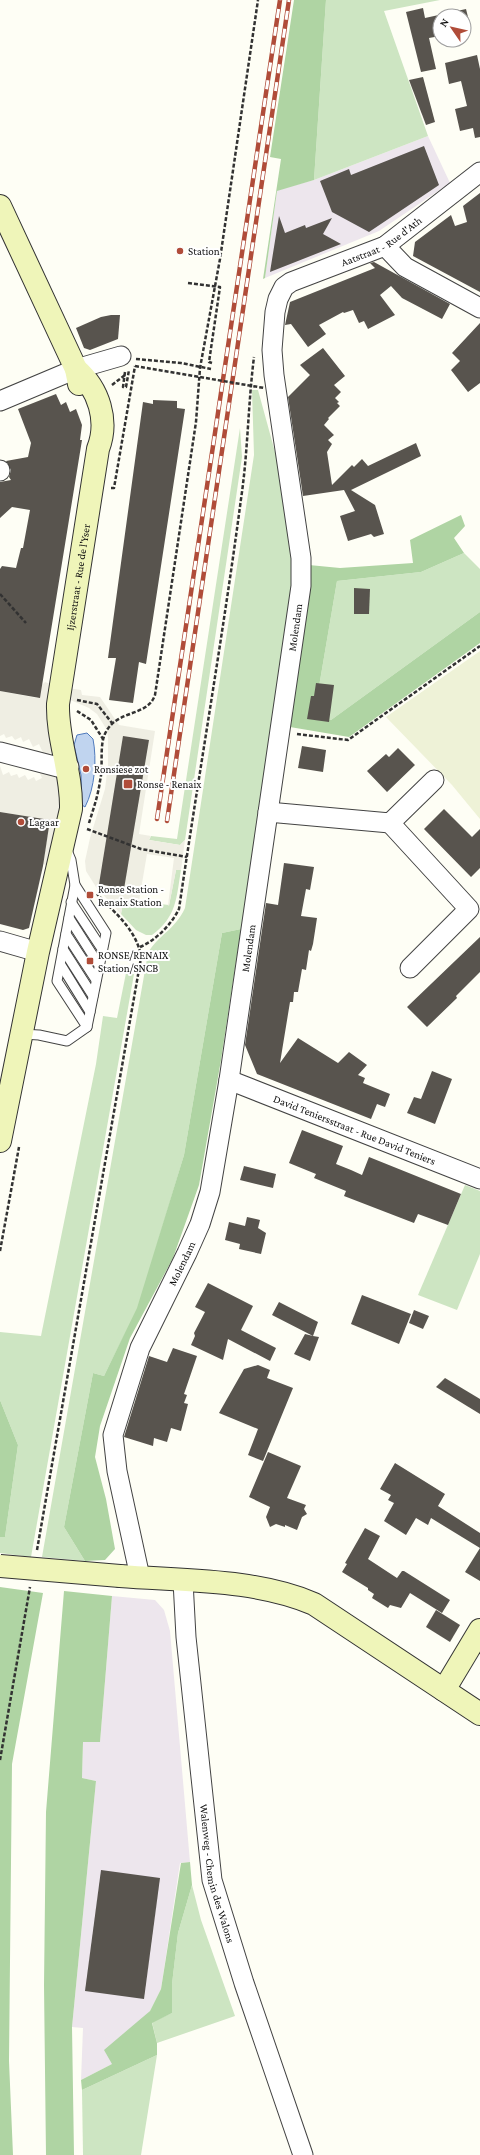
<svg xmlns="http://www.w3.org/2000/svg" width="480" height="2155" viewBox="0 0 480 2155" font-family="'Crimson Pro',serif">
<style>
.industrial{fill:#ede6ed}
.farmland{fill:#eef2d7}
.green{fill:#cde5c2}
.forest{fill:#afd4a3}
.plaza{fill:#efeee3}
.water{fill:#c0d4ef;stroke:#507bbd}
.building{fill:#58544e}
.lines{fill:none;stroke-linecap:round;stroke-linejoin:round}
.lane-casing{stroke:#434343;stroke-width:11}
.street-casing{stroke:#434343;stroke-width:21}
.secondary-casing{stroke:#323232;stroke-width:24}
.path{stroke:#323232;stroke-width:2.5;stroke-dasharray:4 2;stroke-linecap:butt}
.lane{stroke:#fff;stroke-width:9}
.street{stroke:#fff;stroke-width:19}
.secondary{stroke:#eff5b9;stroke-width:22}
.rail-casing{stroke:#b04c39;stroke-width:4.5}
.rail{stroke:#fff;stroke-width:3;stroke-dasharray:9;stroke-linecap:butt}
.secondary-bridge-casing{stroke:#323232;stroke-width:24;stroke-linecap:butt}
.path-bridge{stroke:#323232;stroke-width:2.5;stroke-dasharray:4 2;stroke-linecap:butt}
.secondary-bridge{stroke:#eff5b9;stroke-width:22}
.poi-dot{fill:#b04c39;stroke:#fff;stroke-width:1.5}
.labels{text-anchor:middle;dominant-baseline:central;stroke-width:4;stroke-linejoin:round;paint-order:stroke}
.street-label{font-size:11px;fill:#101010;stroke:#fff}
.poi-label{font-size:11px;fill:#101010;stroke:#fff;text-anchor:start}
</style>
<rect width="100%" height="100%" fill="#fefef5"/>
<g class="industrial">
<path d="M 428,136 L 450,183 L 379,231 L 265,278 L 277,190 L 314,180 Z"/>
<path d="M 112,1596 L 155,1600 L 164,1610 L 170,1631 L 190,1862 L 180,1863 L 161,1989 L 150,2011 L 137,2024 L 112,2064 L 81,2080 L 83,2028 L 72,2027 L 96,1781 L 82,1778 L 83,1742 L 100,1742 Z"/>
</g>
<path class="farmland" d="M 480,651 L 480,819 L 452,785 L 386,717 Z"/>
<g class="green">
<path d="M 326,0 L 440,0 L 384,11 L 428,136 L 314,180 Z"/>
<path d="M 252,390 L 258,390 L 278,463 L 295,569 L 241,929 L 222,933 L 184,1155 L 138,1308 L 104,1376 L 93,1373 L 64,1527 L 85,1561 L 42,1557 L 148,953 C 158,935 175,930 185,908 L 254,455 Z"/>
<path d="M 240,428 L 242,457 L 185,840 L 180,845 L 149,840 L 151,836 L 177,839 Z"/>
<path d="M 464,553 L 480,569 L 480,612 L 331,720 L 314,716 L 337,581 L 421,572 Z"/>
<path d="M 176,870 L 181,870 C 176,899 177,916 152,935 L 146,935 L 136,930 L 121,914 L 123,900 L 169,905 Z"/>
<path d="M 126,973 L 134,974 L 31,1557 L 0,1553 L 0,1537 L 5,1537 L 18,1445 L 0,1400 L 0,1332 L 41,1336 L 96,1064 L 103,1016 L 117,1018 Z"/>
<path d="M 465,1185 L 480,1191 L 480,1254 L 457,1310 L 418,1295 Z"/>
<path d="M 192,1885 L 201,1920 L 235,2016 L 157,2043 L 152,2022 L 172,2013 L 172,1984 L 178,1933 Z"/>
<path d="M 157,2055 L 141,2155 L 83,2155 L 82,2090 Z"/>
</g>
<g class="forest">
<path d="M 294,0 L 326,0 L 314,180 L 277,191 L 265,278 L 263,279 L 281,159 L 270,157 Z"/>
<path d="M 461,515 L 465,526 L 454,538 L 464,553 L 421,572 L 337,581 L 314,716 L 331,720 L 480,612 L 480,643 L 349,737 L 284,726 L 309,565 L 340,568 L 413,563 L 410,540 Z"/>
<path d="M 241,929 L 221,1060 L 199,1185 L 173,1258 L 130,1338 L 100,1426 L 95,1457 L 106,1499 L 115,1549 L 105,1560 L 85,1561 L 64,1527 L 93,1373 L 104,1376 L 137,1308 L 184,1155 L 222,933 Z"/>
<path d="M 0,1400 L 18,1445 L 5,1537 L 0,1537 Z"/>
<path d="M 0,1587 L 43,1593 L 12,1764 L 9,2061 L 13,2155 L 0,2155 Z"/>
<path d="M 64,1591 L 112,1596 L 100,1742 L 83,1742 L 82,1778 L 96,1781 L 72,2027 L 74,2155 L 46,2155 L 44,1985 L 46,1812 Z"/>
<path d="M 190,1862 L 192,1885 L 178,1933 L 172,1984 L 172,2013 L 152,2023 L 157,2043 L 157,2055 L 82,2090 L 81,2080 L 112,2064 L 104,2050 L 150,2011 L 161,1989 L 181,1863 Z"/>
</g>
<g class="plaza">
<path d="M 45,682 L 53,685 L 53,751 L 49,754 L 44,755 L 39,744 L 33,747 L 29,739 L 23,742 L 21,737 L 15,740 L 12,736 L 6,738 L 4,734 L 0,736 L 0,691 L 37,698 L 41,694 L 42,685 Z"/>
<path d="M 68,688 L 81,690 L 82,695 L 100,697 L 119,725 L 155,731 L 139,834 L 151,836 L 149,840 L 180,845 L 185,840 L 181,870 L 176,870 L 169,906 L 168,905 L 174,858 L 147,854 L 139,901 L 124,900 L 121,914 L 96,887 L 86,871 L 85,861 L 90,838 L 105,789 L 108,765 L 108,738 L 107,730 L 97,714 L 89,708 L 68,699 Z"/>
<path d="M 0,766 L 3,775 L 9,772 L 11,776 L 17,774 L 19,778 L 25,775 L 28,780 L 34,777 L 36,781 L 42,778 L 38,769 L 55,776 L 60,781 L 64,794 L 49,866 L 43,864 L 50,820 L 0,812 Z"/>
</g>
<path class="water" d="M 87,733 L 93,739 C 97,759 95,788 85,807 L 82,805 L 81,775 L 74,745 L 77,735 Z"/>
<g class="building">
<path d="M 423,8 L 425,18 L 466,9 L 471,29 L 464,31 L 464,16 L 440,16 L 440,36 L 429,38 L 436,69 L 421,72 L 406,12 Z"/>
<path d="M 477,55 L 480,69 L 480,137 L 475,138 L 473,128 L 460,131 L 455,109 L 467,106 L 461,81 L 449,84 L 445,63 Z"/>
<path d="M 423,77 L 435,122 L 426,125 L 409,80 Z"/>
<path d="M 424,146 L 439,185 L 369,232 L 332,212 L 320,181 L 349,169 L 351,175 Z"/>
<path d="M 480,193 L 480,292 L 413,256 L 415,242 L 451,215 L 455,226 L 467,222 L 463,206 Z"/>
<path d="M 279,216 L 285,233 L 305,225 L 306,228 L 332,218 L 323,234 L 341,244 L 270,272 Z"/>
<path d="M 374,262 L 450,304 L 442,319 L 402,298 L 391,286 L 380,295 L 395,315 L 368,329 L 364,321 L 359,323 L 353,310 L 344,313 L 343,312 L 319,325 L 326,334 L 308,347 L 291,324 L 285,325 L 290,302 L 375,268 L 370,263 Z"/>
<path d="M 111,315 L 120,315 L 118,339 L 90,350 L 84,348 L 76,328 L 101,317 Z"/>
<path d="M 480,323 L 480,383 L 468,392 L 451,370 L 460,361 L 452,353 Z"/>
<path d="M 323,348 L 345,376 L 334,385 L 341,392 L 335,398 L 339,402 L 337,403 L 340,406 L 328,418 L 329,419 L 324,425 L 334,435 L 328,440 L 332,444 L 327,452 L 332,485 L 352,465 L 354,467 L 362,459 L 368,466 L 416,443 L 421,456 L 351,490 L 375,505 L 384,534 L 374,537 L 371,534 L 348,541 L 340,516 L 355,511 L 344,490 L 303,496 L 288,397 L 310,375 L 300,365 Z"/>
<path d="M 56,394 L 61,405 L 66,402 L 70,412 L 76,409 L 82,425 L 80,440 L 82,440 L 40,698 L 0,691 L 0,569 L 2,566 L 16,568 L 21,548 L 23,548 L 30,510 L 12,507 L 0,518 L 0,482 L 11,480 L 9,477 L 11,470 L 6,461 L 28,457 L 31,443 L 18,409 Z"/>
<path d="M 153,400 L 177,401 L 177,408 L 185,409 L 146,664 L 139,662 L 133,703 L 109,700 L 116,658 L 108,658 L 143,402 L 153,404 Z"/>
<path d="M 354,588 L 370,589 L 369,614 L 354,614 Z"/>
<path d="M 316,683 L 334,685 L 329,722 L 307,719 L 311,696 L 314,696 Z"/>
<path d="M 123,736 L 149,740 L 124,889 L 99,884 Z"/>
<path d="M 302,746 L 326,750 L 323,772 L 298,768 Z"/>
<path d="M 398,748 L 415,765 L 387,792 L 367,771 L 386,754 L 389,757 Z"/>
<path d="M 444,809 L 472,837 L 480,829 L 480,868 L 471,877 L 424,829 Z"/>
<path d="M 0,812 L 50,820 L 43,866 L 29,928 L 23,930 L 0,924 Z"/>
<path d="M 284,863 L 314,867 L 310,890 L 306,889 L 301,916 L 317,918 L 313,944 L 311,951 L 309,950 L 306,970 L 302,969 L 298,992 L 294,992 L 293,1002 L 290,1002 L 280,1063 L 298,1038 L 338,1063 L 349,1052 L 367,1065 L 358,1075 L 365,1078 L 363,1083 L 390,1094 L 385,1107 L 377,1104 L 371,1119 L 257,1074 L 245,1045 L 266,903 L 278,905 Z"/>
<path d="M 480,937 L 480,972 L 456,996 L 457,998 L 427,1027 L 407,1007 Z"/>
<path d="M 432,1071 L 452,1079 L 435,1124 L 407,1113 L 414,1097 L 421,1099 Z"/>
<path d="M 302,1130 L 343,1146 L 336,1164 L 351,1170 L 362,1175 L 369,1157 L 461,1194 L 448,1225 L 418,1214 L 414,1223 L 344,1196 L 346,1191 L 314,1178 L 316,1174 L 289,1163 Z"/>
<path d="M 244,1166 L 276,1174 L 273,1188 L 240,1180 Z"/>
<path d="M 247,1217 L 260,1220 L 258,1228 L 266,1233 L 261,1254 L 239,1249 L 240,1244 L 225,1240 L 229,1222 L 245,1226 Z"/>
<path d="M 208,1283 L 253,1306 L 241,1330 L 276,1348 L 270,1361 L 228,1339 L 223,1360 L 191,1345 L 195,1336 L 194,1333 L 205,1312 L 195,1307 Z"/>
<path d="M 362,1295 L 411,1314 L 399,1344 L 351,1324 Z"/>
<path d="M 279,1302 L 318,1322 L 313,1336 L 319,1337 L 310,1361 L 294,1354 L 305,1334 L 313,1336 L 272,1315 Z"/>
<path d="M 414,1310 L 429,1316 L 423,1329 L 409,1323 Z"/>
<path d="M 173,1348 L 197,1356 L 184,1394 L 187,1395 L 184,1403 L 188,1404 L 181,1431 L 171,1428 L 167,1442 L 154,1438 L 153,1446 L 124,1437 L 149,1356 L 167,1362 Z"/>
<path d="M 258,1365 L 270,1370 L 267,1378 L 293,1388 L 263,1461 L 248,1455 L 258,1429 L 219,1413 L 244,1369 Z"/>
<path d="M 445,1378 L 480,1399 L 480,1414 L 436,1387 Z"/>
<path d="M 268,1452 L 301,1466 L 287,1498 L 306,1505 L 304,1509 L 307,1514 L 302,1517 L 297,1530 L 285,1525 L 285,1527 L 276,1524 L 270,1527 L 266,1517 L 270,1507 L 249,1497 Z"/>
<path d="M 395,1463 L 445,1494 L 438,1506 L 480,1533 L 480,1581 L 465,1572 L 480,1548 L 444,1526 L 431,1518 L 428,1525 L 416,1518 L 406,1535 L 384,1521 L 394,1503 L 388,1500 L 391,1495 L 380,1489 Z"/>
<path d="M 365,1528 L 380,1536 L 368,1559 L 397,1578 L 402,1571 L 404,1571 L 450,1600 L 442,1613 L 410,1593 L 401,1608 L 390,1605 L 388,1608 L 372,1598 L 374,1594 L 368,1590 L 368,1588 L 342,1572 L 347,1564 L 345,1563 Z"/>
<path d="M 436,1610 L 460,1625 L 450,1642 L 426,1627 Z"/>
<path d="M 101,1870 L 160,1878 L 144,1999 L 85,1991 Z"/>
</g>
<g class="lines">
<defs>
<g id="lane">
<path d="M 66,848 L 71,860 L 75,885 L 57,981 L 87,1027"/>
<path d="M 71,902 L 102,949"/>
<path d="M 69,918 L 99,965"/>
<path d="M 66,934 L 96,980"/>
<path d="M 63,949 L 93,996"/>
<path d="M 61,965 L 90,1012"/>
<path d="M 22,1034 L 39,1035 L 67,1041 L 87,1027 L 106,933 L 75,885"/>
</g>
<g id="street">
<path d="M 385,246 L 405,267 L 480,308"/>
<path d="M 0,401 L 76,369 L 121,356"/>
<path d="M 0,470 L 0,471"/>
<path d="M 0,752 L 58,767 L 69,767"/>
<path d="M 268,812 L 390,823 L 434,780"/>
<path d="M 390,823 L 469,909 L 410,968"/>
<path d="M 0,941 L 38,952"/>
<path id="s1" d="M 229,1080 L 480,1179"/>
<path id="s2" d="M 140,1577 L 117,1471 L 113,1435 L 140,1348 L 187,1253 L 200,1224 L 210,1192 L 229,1080 L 301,586 L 301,558 L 274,375 L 272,350 L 275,312 L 278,299 L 284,287 L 291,282 L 385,246 L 480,172"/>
<path id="s3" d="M 183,1581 L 186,1637 L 212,1880 L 244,1983 L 303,2155"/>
</g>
<g id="secondary">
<path d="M 0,206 L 76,369 L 79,384"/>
<path id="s4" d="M 0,1141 L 38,952 L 71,809 C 72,772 57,740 58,704 L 98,449 C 109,421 99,389 76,369"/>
<path d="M 120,1576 C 183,1581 257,1579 314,1604 L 480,1714"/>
<path d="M 444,1690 L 480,1630"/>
</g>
</defs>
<use href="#lane" class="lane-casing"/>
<use href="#street" class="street-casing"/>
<use href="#secondary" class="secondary-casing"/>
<g class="path">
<path d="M 188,283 L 220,287 L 209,362 L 212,363"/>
<path d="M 136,359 L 181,363 L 211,369"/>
<path d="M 125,372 L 123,387 L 126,387 L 129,370"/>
<path d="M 112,385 L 125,375"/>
<path d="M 111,488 L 114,488 L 135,366"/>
<path d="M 0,594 L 26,623"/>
<path d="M 77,700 L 97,704 L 112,723"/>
<path d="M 77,711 L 91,720 L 103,739"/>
<path d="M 297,734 L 348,740 L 480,646"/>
<path d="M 89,823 C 93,810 98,796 100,781 C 104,765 98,744 107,730 C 119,710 148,716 155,695 L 196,422 L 200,368 L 220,259 L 258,0"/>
<path d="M 87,829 L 141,849 L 187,857"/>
<path d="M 140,947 C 156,940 171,925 179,909 C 199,772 223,636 241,499 C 248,452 248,404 254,357"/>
<path d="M 0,1251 L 19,1147"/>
<path d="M 37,1550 L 141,958 C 138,931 115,913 97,894"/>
<path d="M 0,1760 L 30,1587"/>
</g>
<use href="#lane" class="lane"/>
<use href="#street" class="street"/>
<use href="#secondary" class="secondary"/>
<defs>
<g id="rail">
<path d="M 157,819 L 280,0"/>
<path d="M 167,821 L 289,0"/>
</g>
</defs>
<use href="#rail" class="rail-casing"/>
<use href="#rail" class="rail"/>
<defs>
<path id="secondary-bridge" d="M 0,1566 L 120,1576"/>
</defs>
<use href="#secondary-bridge" class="secondary-bridge-casing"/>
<path class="path-bridge" d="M 135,366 L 264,388"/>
<use href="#secondary-bridge" class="secondary-bridge"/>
</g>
<g class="poi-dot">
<circle cx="180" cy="251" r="4"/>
<circle cx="86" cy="769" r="4"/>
<rect x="123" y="779" width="10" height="10" rx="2"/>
<circle cx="21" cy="822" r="4"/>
<rect x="86" y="891" width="8" height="8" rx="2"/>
<rect x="86" y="957" width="8" height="8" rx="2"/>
</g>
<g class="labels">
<g class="street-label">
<text stroke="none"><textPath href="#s2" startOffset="1431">Aatstraat - Rue d'Ath</textPath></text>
<text stroke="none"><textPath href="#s4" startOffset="574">Ijzerstraat - Rue de l'Yser</textPath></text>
<text stroke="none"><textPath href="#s2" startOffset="978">Molendam</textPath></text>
<text stroke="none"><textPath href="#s2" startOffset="654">Molendam</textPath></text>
<text stroke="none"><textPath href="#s1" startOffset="135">David Teniersstraat - Rue David Teniers</textPath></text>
<text stroke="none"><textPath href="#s2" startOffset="330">Molendam</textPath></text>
<text stroke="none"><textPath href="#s3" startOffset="295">Walenweg - Chemin des Walons</textPath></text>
</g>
<g class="poi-label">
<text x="188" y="251">Station</text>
<text x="94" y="769">Ronsiese zot</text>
<text x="137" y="784">Ronse - Renaix</text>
<text x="29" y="822">Lagaar</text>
<text x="98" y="889">Ronse Station -<tspan x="98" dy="13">Renaix Station</tspan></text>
<text x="98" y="955">RONSE/RENAIX<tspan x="98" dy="13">Station/SNCB</tspan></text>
</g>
</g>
<g transform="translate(452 28) rotate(304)"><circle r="19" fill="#ffffff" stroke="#9f9f9f"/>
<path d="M0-3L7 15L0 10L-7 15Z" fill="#b04c39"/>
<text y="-6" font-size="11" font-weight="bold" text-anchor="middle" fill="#101010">N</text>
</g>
</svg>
